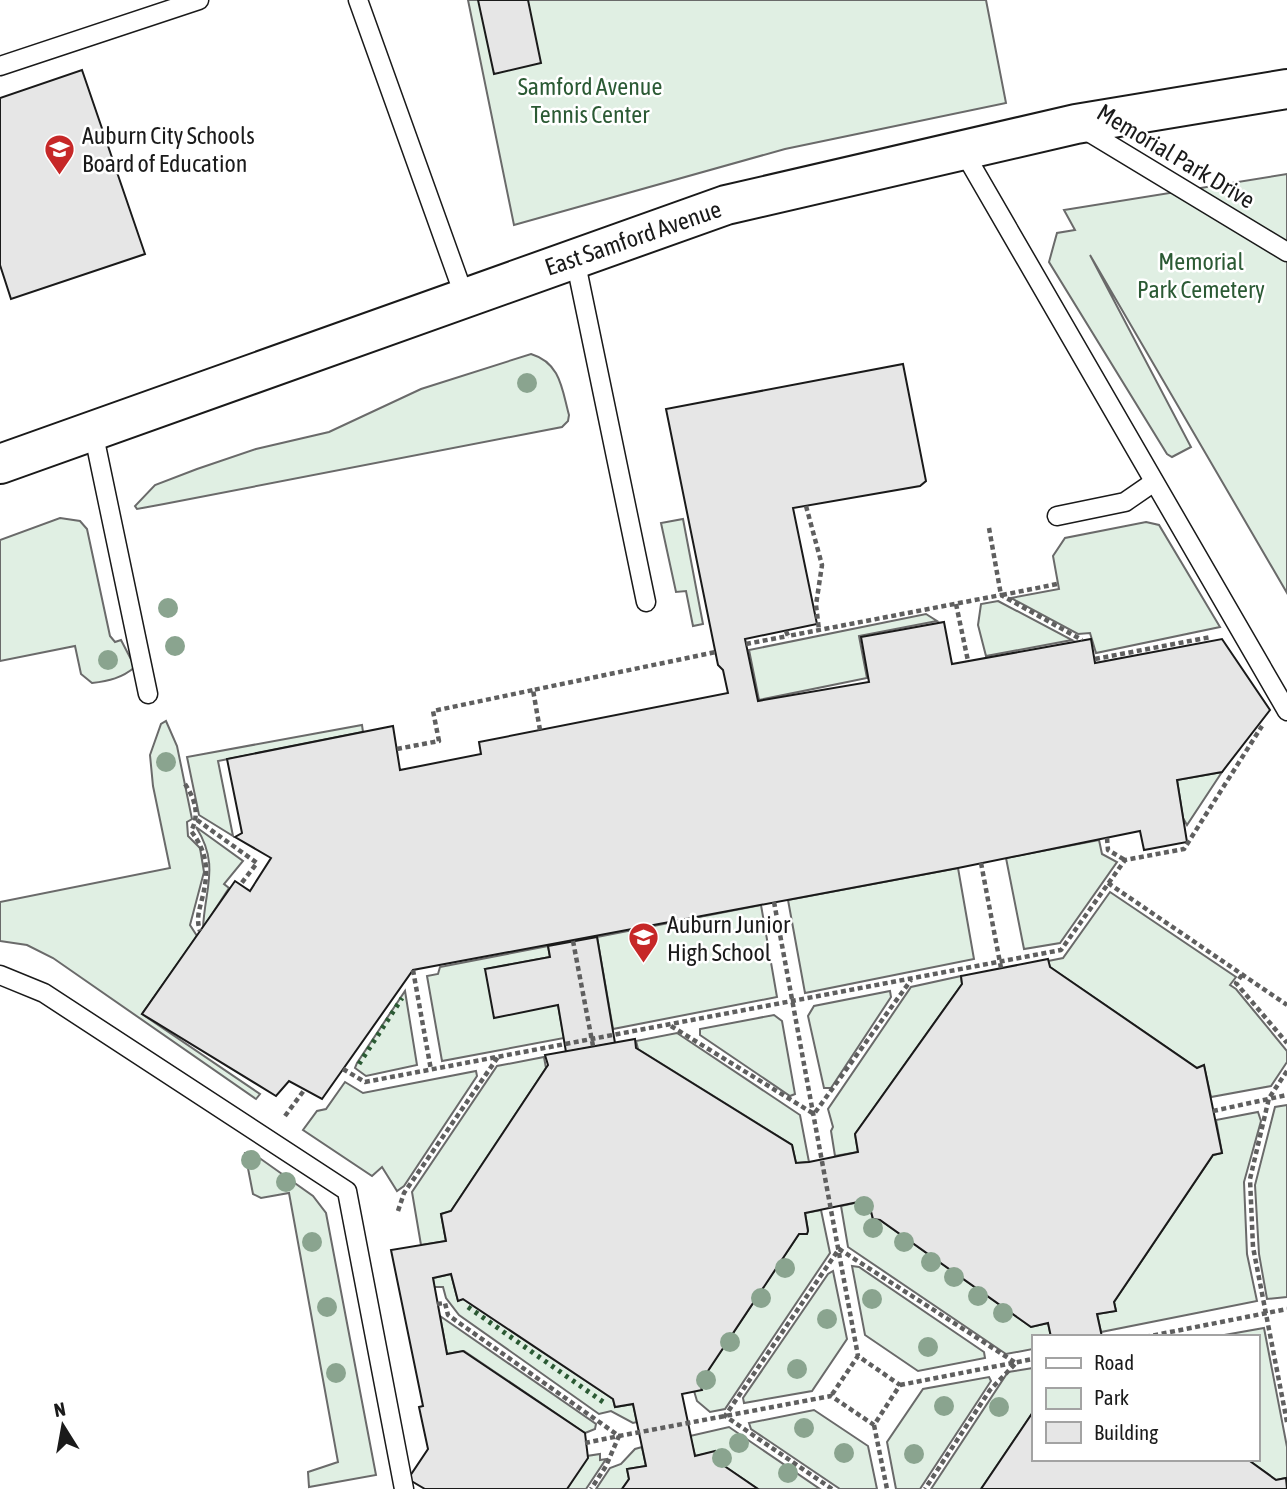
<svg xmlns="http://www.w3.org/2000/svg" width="1287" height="1489" viewBox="0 0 1287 1489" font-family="'Asap Condensed',sans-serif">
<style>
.green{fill:#e0efe3;stroke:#6a6a6a;stroke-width:2}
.building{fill:#e6e6e6;stroke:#1a1a1a;stroke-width:2}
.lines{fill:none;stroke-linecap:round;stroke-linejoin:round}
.lane-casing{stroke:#1a1a1a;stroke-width:21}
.secondary-casing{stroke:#1a1a1a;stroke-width:42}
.path{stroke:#5f5f5f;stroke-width:4.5;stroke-dasharray:5 3.5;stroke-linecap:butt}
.lane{stroke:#fff;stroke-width:18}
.secondary{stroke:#fff;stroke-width:38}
.hedge{stroke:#2b5a34;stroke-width:5;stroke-dasharray:3.5 5;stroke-linecap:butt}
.tree{fill:#8aa48f}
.labels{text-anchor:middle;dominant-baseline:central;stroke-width:5;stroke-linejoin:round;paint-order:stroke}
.park-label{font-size:24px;fill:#2b5a34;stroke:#fff}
.poi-label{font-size:24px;fill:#1a1a1a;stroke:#fff;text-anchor:start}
.street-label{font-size:24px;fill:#1a1a1a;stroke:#fff}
</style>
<rect width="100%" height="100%" fill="#fff"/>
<g class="green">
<path d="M 468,0 L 986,0 L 1006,103 L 785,149 L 514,225 Z"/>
<path d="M 1287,174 L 1287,593 L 1090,255 L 1191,447 L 1172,457 L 1167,454 L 1049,262 L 1057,233 L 1075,230 L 1064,210 Z"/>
<path d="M 531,354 C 561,363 562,390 569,415 L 568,421 L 562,427 L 164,504 L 137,509 L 135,506 L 155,485 L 197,469 L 256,449 L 329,432 L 421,389 Z"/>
<path d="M 60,518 L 80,521 L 87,529 L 110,636 L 115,642 L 121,640 L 135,667 C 122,678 109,681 92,683 L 81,674 L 75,646 L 0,661 L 0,540 Z"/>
<path d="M 683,519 L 703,624 L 693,626 L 686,591 L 676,592 L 661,523 Z"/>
<path d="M 1146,522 L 1159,525 L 1220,627 L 1096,653 L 1090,633 L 1078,634 L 1011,598 L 1059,589 L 1053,556 L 1065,538 Z"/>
<path d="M 998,601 L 1072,640 L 986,656 L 978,625 L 981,604 Z"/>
<path d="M 926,614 L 937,621 L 859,636 L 867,678 L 759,700 L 749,650 Z"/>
<path d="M 166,721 L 177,746 L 192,819 L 187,822 L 188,836 L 200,848 L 204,872 L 190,925 L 197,936 L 142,1014 L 260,1094 L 256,1099 L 53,958 L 27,945 L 0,941 L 0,902 L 170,868 L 153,786 L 150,755 L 161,724 Z"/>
<path d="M 362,725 L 363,732 L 218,761 L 233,836 L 199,815 L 187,757 Z"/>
<path d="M 1222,772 L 1187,825 L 1183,818 L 1177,780 Z"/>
<path d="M 196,827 L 243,861 L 224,884 L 229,888 L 203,928 C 205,887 220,865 196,827 Z"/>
<path d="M 1099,840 L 1102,854 L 1117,862 L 1060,943 L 1024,949 L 1006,858 Z"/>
<path d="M 958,868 L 974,959 L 805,993 L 788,900 Z"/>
<path d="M 1110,892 L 1236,977 L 1230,985 L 1236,989 L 1287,1051 L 1287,1062 L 1271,1086 L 1211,1097 L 1204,1066 L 1197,1068 L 1050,967 L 1048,961 L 1063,958 Z"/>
<path d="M 761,905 L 777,997 L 613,1029 L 597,937 Z"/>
<path d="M 548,946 L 550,957 L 486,969 L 558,1005 L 564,1038 L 442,1061 L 427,976 L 438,974 L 440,967 Z"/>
<path d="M 961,976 L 962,984 L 855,1134 L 858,1152 L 835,1156 L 831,1131 L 833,1127 L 828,1109 L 911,987 Z"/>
<path d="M 405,991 L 417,1065 L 366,1076 L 355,1068 L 357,1063 Z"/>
<path d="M 890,991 L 891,997 L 831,1088 L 824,1088 L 808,1016 L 814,1006 Z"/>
<path d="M 774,1015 L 782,1021 L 795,1094 L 790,1096 L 700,1035 L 700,1029 Z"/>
<path d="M 677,1033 L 800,1115 L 809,1162 L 796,1163 L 792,1145 L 638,1049 L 636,1041 Z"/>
<path d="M 544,1057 L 546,1068 L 451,1211 L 441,1214 L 446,1241 L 421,1245 L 412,1192 L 497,1066 Z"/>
<path d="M 476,1071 L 477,1076 L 404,1186 L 397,1191 L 382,1167 L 372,1176 L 303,1130 L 317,1111 L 326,1109 L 345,1082 L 363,1093 Z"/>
<path d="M 1287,1105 L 1287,1297 L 1267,1299 L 1259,1254 L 1255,1185 L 1275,1107 Z"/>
<path d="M 1258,1112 L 1261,1121 L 1244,1182 L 1247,1254 L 1257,1301 L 1101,1332 L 1097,1314 L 1116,1311 L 1114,1302 L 1213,1155 L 1222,1153 L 1216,1120 Z"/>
<path d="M 251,1152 L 313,1196 L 326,1213 L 376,1475 L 309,1487 L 308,1472 L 338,1462 L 289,1193 L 261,1198 L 253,1194 L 245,1153 Z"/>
<path d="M 868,1200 L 873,1219 L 880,1220 L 1031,1327 L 1048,1323 L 1051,1337 L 1033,1337 L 1033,1349 L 1006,1354 L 848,1247 L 841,1206 Z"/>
<path d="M 821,1210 L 830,1253 L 725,1409 L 710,1412 L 697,1401 L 694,1391 L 799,1234 L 807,1233 L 808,1230 L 805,1213 Z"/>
<path d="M 852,1266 L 859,1267 L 984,1352 L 985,1358 L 918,1371 L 865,1335 Z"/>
<path d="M 833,1271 L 847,1339 L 812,1391 L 744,1403 L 743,1398 L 828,1274 Z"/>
<path d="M 451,1274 L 458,1301 L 463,1299 L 613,1399 L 615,1407 L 633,1404 L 637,1422 L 633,1423 L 611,1411 L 599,1414 L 459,1315 L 446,1298 L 443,1287 L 434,1287 L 433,1278 Z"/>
<path d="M 440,1316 L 596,1424 L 595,1429 L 585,1433 L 464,1351 L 447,1354 Z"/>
<path d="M 1264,1328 L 1287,1447 L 1287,1483 L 1286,1478 L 1276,1480 L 1247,1459 L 1257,1459 L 1257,1337 L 1213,1337 Z"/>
<path d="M 1033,1368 L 1033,1412 L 981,1489 L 931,1489 L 1008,1372 Z"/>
<path d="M 989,1377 L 991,1381 L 920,1489 L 896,1489 L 887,1442 L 923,1389 Z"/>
<path d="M 814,1410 L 868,1446 L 877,1489 L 840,1489 L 751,1429 L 749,1423 Z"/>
<path d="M 729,1427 L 820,1489 L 758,1489 L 717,1461 L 715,1452 L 695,1456 L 690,1436 Z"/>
<path d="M 642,1447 L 646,1466 L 627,1469 L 629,1479 L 622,1489 L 596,1489 L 610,1468 L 621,1464 L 635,1449 Z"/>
<path d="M 600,1454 L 600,1460 L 606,1459 L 586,1489 L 567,1489 L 587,1456 Z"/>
</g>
<g class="building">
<path d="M 478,0 L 528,0 L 541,63 L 494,74 Z"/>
<path d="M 82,70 L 145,254 L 11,299 L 0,265 L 0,98 Z"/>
<path d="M 903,364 L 926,481 L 920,486 L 793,508 L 817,624 L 745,639 L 758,701 L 869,682 L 861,637 L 944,622 L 952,664 L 1091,639 L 1095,663 L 1222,639 L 1270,710 L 1222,772 L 1177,780 L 1187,842 L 1144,850 L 1140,831 L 958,868 L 413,970 L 322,1099 L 289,1081 L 276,1096 L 142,1014 L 235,881 L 250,891 L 271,858 L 235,837 L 242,833 L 227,759 L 393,726 L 400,770 L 481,754 L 479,742 L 728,693 L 723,670 L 718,665 L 666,409 Z"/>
<path d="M 597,937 L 615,1043 L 566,1052 L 558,1005 L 494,1018 L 485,969 L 550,957 L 548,946 Z"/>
<path d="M 1048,959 L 1050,967 L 1197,1068 L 1204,1065 L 1222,1153 L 1213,1155 L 1114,1302 L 1116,1311 L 1097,1314 L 1102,1337 L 1051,1337 L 1048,1323 L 1031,1327 L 880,1220 L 873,1219 L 868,1200 L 805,1213 L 808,1231 L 807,1234 L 799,1234 L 700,1383 L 702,1390 L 682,1394 L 695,1456 L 715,1451 L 717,1461 L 758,1489 L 622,1489 L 629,1479 L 627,1469 L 646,1466 L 633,1404 L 615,1407 L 613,1399 L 463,1299 L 458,1301 L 451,1274 L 433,1278 L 447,1354 L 463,1351 L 585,1433 L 588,1458 L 567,1489 L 425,1489 L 408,1479 L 428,1449 L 419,1407 L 423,1406 L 391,1250 L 446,1241 L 441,1214 L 451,1211 L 546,1068 L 548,1065 L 545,1055 L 635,1039 L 636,1048 L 792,1145 L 796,1163 L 809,1162 L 858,1152 L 855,1134 L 962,984 L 961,976 Z"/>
<path d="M 1033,1412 L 1033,1459 L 1247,1459 L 1276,1480 L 1286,1478 L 1287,1489 L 981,1489 Z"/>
</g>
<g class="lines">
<defs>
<g id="lane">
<path d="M 358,0 L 465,298"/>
<path d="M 0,66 L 199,0"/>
<path d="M 1082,128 L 1287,252"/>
<path d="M 962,149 L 1287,711"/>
<path d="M 575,259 L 646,602"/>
<path d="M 93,431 L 148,694"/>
<path d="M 1057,516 L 1125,502 L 1154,482"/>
<path d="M 0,975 L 44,993 L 347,1191 L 404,1489"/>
</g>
<path id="secondary" d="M 0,464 L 726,205 L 1076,124 L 1287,89"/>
</defs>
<use href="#lane" class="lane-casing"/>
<use href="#secondary" class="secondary-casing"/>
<g class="path">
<path d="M 806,506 L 822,565 L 816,605 L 819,630"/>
<path d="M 989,528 L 1001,595"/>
<path d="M 1002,595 L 1057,584"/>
<path d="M 956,604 L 968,661"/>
<path d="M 786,631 L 788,636 L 1001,595 L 1082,640"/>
<path d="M 746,644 L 788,636"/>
<path d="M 1095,659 L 1211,637"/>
<path d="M 540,730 L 533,690 L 716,652"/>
<path d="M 397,749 L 439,741 L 433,711 L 533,690"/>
<path d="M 185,784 C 195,799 200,815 191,831 C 208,853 209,872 202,899 C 199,911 196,919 200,931"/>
<path d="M 197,820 L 257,863 L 240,885"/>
<path d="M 1107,838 L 1108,850 L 1125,860"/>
<path d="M 981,863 L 1001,968"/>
<path d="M 1108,883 L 1287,1005"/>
<path d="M 774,902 L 858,1356"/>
<path d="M 573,941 L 593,1046"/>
<path d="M 413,970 L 431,1070"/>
<path d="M 1242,975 L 1236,983 L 1287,1043"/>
<path d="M 671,1026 L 814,1114 L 911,980"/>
<path d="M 343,1069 L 365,1082 L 1061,950 L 1125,860 L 1184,849 L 1262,726"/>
<path d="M 1287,1071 L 1269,1098 L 1250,1179 L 1253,1247 L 1287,1422"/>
<path d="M 1213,1111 L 1287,1095"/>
<path d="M 285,1116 L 305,1089"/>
<path d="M 398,1211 L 404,1193 L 498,1057"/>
<path d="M 437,1304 L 445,1303 L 448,1315 L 619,1436 L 831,1396 L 874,1425 L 900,1385 L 858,1356 L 831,1396"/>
<path d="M 1145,1337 L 1287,1309"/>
<path d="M 900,1385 L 1033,1359"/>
<path d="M 874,1425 L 887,1489"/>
<path d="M 585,1443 L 619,1436 L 606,1466 L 591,1489"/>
<path d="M 832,1489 L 725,1416 L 839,1249 L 1016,1363 L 990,1390 L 925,1489"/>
</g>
<use href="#lane" class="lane"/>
<use href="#secondary" class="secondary"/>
<g class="hedge">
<path d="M 359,1064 L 402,998"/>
<path d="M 468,1307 L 606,1404"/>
</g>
</g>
<g class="tree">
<circle cx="527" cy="383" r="10"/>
<circle cx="168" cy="608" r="10"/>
<circle cx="175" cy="646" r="10"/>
<circle cx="108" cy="660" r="10"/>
<circle cx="166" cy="762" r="10"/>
<circle cx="251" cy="1160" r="10"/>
<circle cx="286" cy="1182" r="10"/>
<circle cx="864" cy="1206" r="10"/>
<circle cx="873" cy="1228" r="10"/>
<circle cx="312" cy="1242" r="10"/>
<circle cx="904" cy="1242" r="10"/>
<circle cx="931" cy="1262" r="10"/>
<circle cx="785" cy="1268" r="10"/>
<circle cx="954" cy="1277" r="10"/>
<circle cx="978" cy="1296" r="10"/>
<circle cx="761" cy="1298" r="10"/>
<circle cx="872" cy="1299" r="10"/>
<circle cx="327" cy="1307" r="10"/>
<circle cx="1003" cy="1313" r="10"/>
<circle cx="827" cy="1319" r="10"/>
<circle cx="730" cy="1342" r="10"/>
<circle cx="928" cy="1347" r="10"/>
<circle cx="797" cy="1369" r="10"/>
<circle cx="336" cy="1373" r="10"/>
<circle cx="706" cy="1380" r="10"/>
<circle cx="944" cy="1406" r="10"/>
<circle cx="999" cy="1407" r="10"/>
<circle cx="804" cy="1428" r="10"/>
<circle cx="739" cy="1443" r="10"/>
<circle cx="844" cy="1453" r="10"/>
<circle cx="914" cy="1454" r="10"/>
<circle cx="722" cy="1458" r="10"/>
<circle cx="788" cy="1473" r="10"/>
</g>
<defs>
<symbol id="school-pin" viewBox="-11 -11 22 30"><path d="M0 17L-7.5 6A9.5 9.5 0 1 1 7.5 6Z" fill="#c62828" stroke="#fff"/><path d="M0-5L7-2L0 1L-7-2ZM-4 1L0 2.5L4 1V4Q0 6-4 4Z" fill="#fff"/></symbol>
</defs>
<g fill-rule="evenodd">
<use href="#school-pin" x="42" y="132" width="35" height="47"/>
<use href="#school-pin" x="626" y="920" width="35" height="47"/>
</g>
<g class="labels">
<g class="park-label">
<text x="590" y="86">Samford Avenue<tspan x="590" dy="28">Tennis Center</tspan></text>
<text x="1201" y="261">Memorial<tspan x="1201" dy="28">Park Cemetery</tspan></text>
</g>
<g class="poi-label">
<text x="82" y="135">Auburn City Schools<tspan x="82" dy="28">Board of Education</tspan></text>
<text x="667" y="924">Auburn Junior<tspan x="667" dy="28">High School</tspan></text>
</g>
<g class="street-label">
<text transform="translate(1176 156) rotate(31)">Memorial Park Drive</text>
<text transform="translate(633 238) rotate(-19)">East Samford Avenue</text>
</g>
</g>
<rect x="1032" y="1335" width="228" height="126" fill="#ffffff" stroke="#a3a3a3" stroke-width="2"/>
<rect x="1046" y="1358" width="35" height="10" fill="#ffffff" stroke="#a3a3a3" stroke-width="2"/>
<text x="1094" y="1370" font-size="21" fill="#1a1a1a">Road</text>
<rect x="1046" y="1388" width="35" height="21" fill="#e0efe3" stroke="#a3a3a3" stroke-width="2"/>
<text x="1094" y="1405" font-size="21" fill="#1a1a1a">Park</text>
<rect x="1046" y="1422" width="35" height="21" fill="#e6e6e6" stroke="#a3a3a3" stroke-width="2"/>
<text x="1094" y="1440" font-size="21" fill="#1a1a1a">Building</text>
<g transform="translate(63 1426) rotate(349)" stroke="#ffffff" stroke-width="5" paint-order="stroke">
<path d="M0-5L12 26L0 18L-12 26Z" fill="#1a1a1a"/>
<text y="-10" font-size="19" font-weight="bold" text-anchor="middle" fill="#1a1a1a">N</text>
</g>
</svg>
